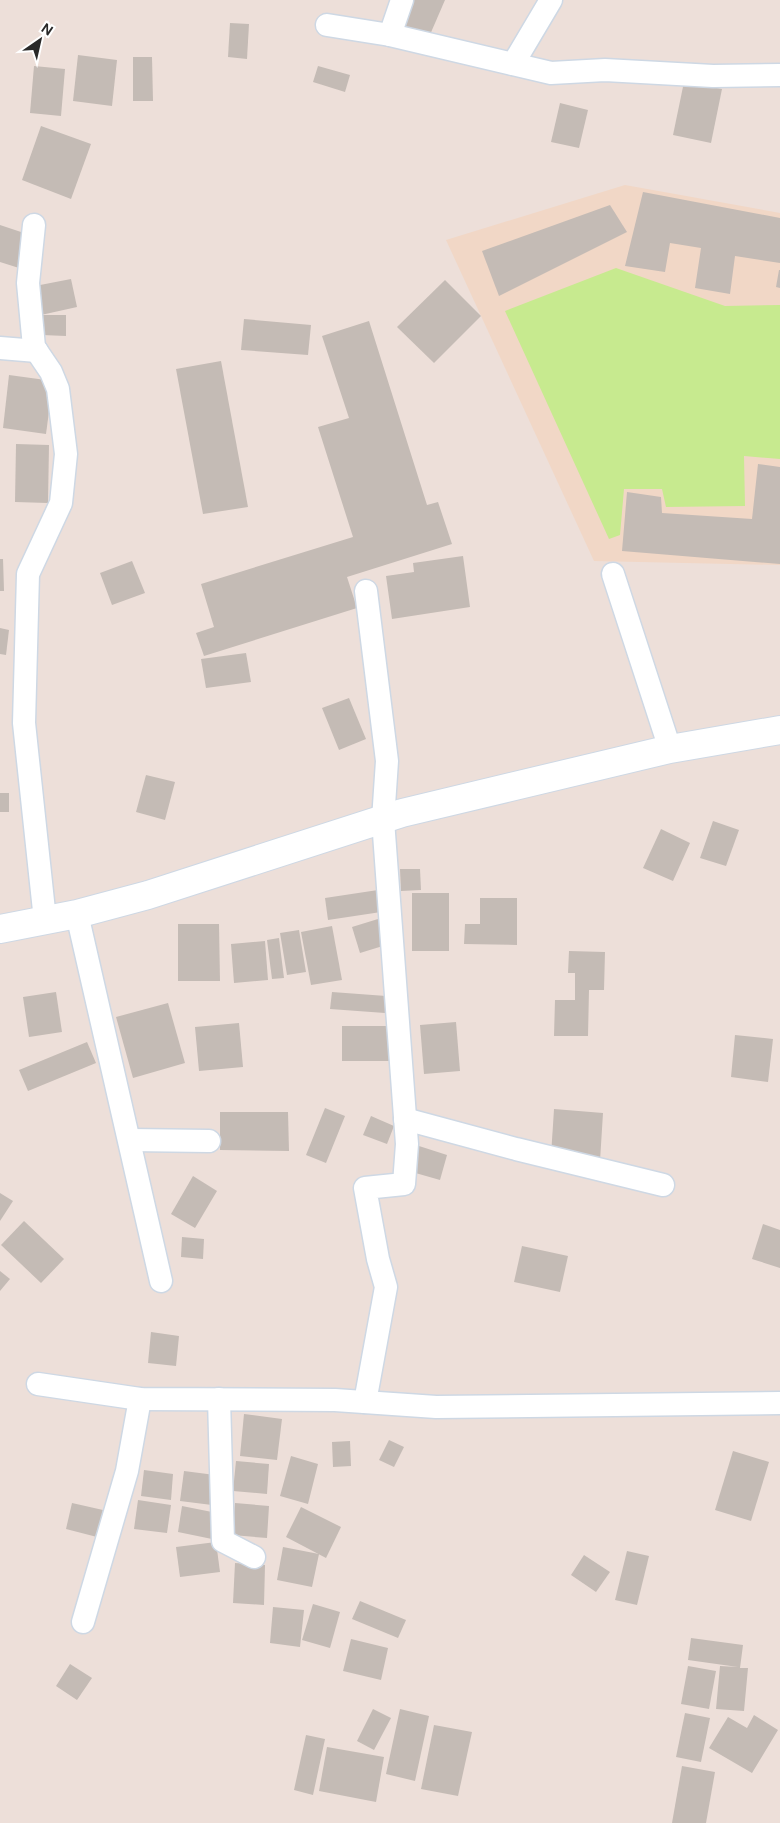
<svg xmlns="http://www.w3.org/2000/svg" width="780" height="1823" viewBox="0 0 780 1823" font-family="'DM Sans',sans-serif">
<style>
.education{fill:#f1d7c6}
.green{fill:#c7ea8f}
.building{fill:#c4bbb5}
.lines{fill:none;stroke-linecap:round;stroke-linejoin:round}
.street-casing{stroke:#ced8e4;stroke-width:25}
.secondary-casing{stroke:#ced8e4;stroke-width:30}
.street{stroke:#fff;stroke-width:22}
.secondary{stroke:#fff;stroke-width:28}
</style>
<rect width="100%" height="100%" fill="#eddfd9"/>
<path class="education" d="M 625,185 L 780,213 L 780,565 L 594,561 L 446,240 Z"/>
<path class="green" d="M 616,268 L 725,306 L 780,305 L 780,459 L 744,456 L 745,506 L 666,507 L 662,489 L 624,489 L 620,535 L 609,539 L 505,311 Z"/>
<g class="building">
<path d="M 414,0 L 445,0 L 429,37 L 403,26 Z"/>
<path d="M 230,23 L 249,24 L 247,59 L 228,57 Z"/>
<path d="M 78,55 L 117,60 L 112,106 L 73,101 Z"/>
<path d="M 133,57 L 152,57 L 153,101 L 133,101 Z"/>
<path d="M 34,66 L 65,69 L 61,116 L 30,113 Z"/>
<path d="M 318,66 L 350,75 L 345,92 L 313,82 Z"/>
<path d="M 684,82 L 722,89 L 711,143 L 673,135 Z"/>
<path d="M 560,103 L 588,110 L 579,148 L 551,142 Z"/>
<path d="M 41,126 L 91,144 L 71,199 L 22,180 Z"/>
<path d="M 643,192 L 780,218 L 780,263 L 735,256 L 730,294 L 695,288 L 701,248 L 670,243 L 665,272 L 625,266 Z"/>
<path d="M 610,205 L 627,232 L 499,296 L 482,251 Z"/>
<path d="M 0,225 L 30,235 L 19,268 L 0,262 Z"/>
<path d="M 779,270 L 780,270 L 780,288 L 776,287 Z"/>
<path d="M 71,279 L 77,307 L 41,315 L 35,286 Z"/>
<path d="M 445,280 L 481,316 L 434,363 L 397,327 Z"/>
<path d="M 42,315 L 66,315 L 66,336 L 42,335 Z"/>
<path d="M 244,319 L 311,325 L 308,355 L 241,350 Z"/>
<path d="M 369,321 L 427,505 L 438,502 L 452,544 L 347,577 L 357,608 L 204,656 L 196,633 L 214,627 L 201,584 L 353,537 L 318,427 L 349,418 L 322,336 Z"/>
<path d="M 221,361 L 248,507 L 203,514 L 176,369 Z"/>
<path d="M 9,375 L 53,381 L 46,434 L 3,428 Z"/>
<path d="M 16,444 L 49,445 L 48,503 L 15,502 Z"/>
<path d="M 758,464 L 780,467 L 780,564 L 622,551 L 627,492 L 661,497 L 662,513 L 752,519 Z"/>
<path d="M 463,556 L 470,607 L 392,619 L 386,576 L 414,572 L 413,563 Z"/>
<path d="M 0,559 L 3,559 L 4,591 L 0,591 Z"/>
<path d="M 132,561 L 145,593 L 112,605 L 100,573 Z"/>
<path d="M 0,628 L 9,630 L 6,655 L 0,654 Z"/>
<path d="M 246,653 L 251,682 L 206,688 L 201,659 Z"/>
<path d="M 349,698 L 366,739 L 339,750 L 322,708 Z"/>
<path d="M 146,775 L 175,782 L 165,820 L 136,812 Z"/>
<rect x="0" y="793" width="9" height="19"/>
<path d="M 713,821 L 739,830 L 726,866 L 700,858 Z"/>
<path d="M 661,829 L 690,843 L 673,881 L 643,868 Z"/>
<path d="M 400,869 L 420,869 L 421,890 L 401,891 Z"/>
<path d="M 378,890 L 381,912 L 328,920 L 325,898 Z"/>
<rect x="412" y="893" width="37" height="58"/>
<path d="M 480,898 L 517,898 L 517,945 L 464,944 L 465,924 L 480,924 Z"/>
<path d="M 378,919 L 386,945 L 360,953 L 352,927 Z"/>
<path d="M 178,924 L 219,924 L 220,981 L 178,981 Z"/>
<path d="M 332,926 L 342,980 L 311,985 L 301,932 Z"/>
<path d="M 299,930 L 306,972 L 287,975 L 280,933 Z"/>
<path d="M 279,938 L 284,978 L 272,979 L 267,940 Z"/>
<path d="M 265,941 L 268,980 L 234,983 L 231,944 Z"/>
<path d="M 569,951 L 605,952 L 604,990 L 589,990 L 588,1036 L 554,1036 L 555,1000 L 575,1000 L 575,973 L 568,973 Z"/>
<path d="M 56,992 L 62,1032 L 29,1037 L 23,997 Z"/>
<path d="M 332,992 L 386,996 L 385,1013 L 330,1009 Z"/>
<path d="M 168,1003 L 185,1063 L 133,1078 L 116,1017 Z"/>
<path d="M 456,1022 L 460,1071 L 424,1074 L 420,1025 Z"/>
<path d="M 239,1023 L 243,1067 L 199,1071 L 195,1027 Z"/>
<rect x="342" y="1026" width="49" height="35"/>
<path d="M 735,1035 L 773,1039 L 768,1082 L 731,1077 Z"/>
<path d="M 87,1042 L 96,1063 L 28,1091 L 19,1070 Z"/>
<path d="M 325,1108 L 345,1116 L 326,1163 L 306,1155 Z"/>
<path d="M 554,1109 L 603,1113 L 600,1161 L 551,1156 Z"/>
<path d="M 220,1112 L 288,1112 L 289,1151 L 220,1150 Z"/>
<path d="M 371,1116 L 394,1126 L 387,1144 L 363,1135 Z"/>
<path d="M 419,1146 L 447,1155 L 440,1180 L 412,1172 Z"/>
<path d="M 193,1176 L 217,1191 L 195,1228 L 171,1214 Z"/>
<path d="M 0,1193 L 13,1201 L 0,1221 Z"/>
<path d="M 24,1221 L 64,1259 L 41,1283 L 1,1245 Z"/>
<path d="M 763,1224 L 780,1230 L 780,1268 L 752,1259 Z"/>
<path d="M 182,1237 L 204,1239 L 203,1259 L 181,1257 Z"/>
<path d="M 522,1246 L 568,1256 L 560,1292 L 514,1282 Z"/>
<path d="M 0,1271 L 10,1279 L 0,1291 Z"/>
<path d="M 151,1332 L 179,1336 L 176,1366 L 148,1363 Z"/>
<path d="M 244,1414 L 282,1419 L 277,1460 L 240,1456 Z"/>
<path d="M 389,1440 L 404,1447 L 394,1467 L 379,1460 Z"/>
<path d="M 350,1441 L 351,1466 L 333,1467 L 332,1442 Z"/>
<path d="M 733,1451 L 769,1462 L 751,1521 L 715,1510 Z"/>
<path d="M 291,1456 L 318,1464 L 308,1504 L 280,1496 Z"/>
<path d="M 236,1461 L 269,1464 L 267,1494 L 233,1491 Z"/>
<path d="M 144,1470 L 173,1474 L 171,1500 L 141,1496 Z"/>
<path d="M 184,1471 L 215,1475 L 212,1505 L 180,1501 Z"/>
<path d="M 138,1500 L 171,1505 L 167,1533 L 134,1529 Z"/>
<path d="M 72,1503 L 103,1510 L 97,1537 L 66,1529 Z"/>
<path d="M 235,1503 L 269,1506 L 267,1538 L 232,1535 Z"/>
<path d="M 182,1506 L 217,1513 L 212,1539 L 178,1532 Z"/>
<path d="M 301,1507 L 341,1527 L 326,1558 L 286,1537 Z"/>
<path d="M 216,1542 L 220,1572 L 180,1577 L 176,1547 Z"/>
<path d="M 283,1547 L 319,1554 L 312,1587 L 277,1580 Z"/>
<path d="M 627,1551 L 649,1556 L 637,1605 L 615,1600 Z"/>
<path d="M 584,1555 L 610,1572 L 596,1592 L 571,1575 Z"/>
<path d="M 235,1563 L 265,1565 L 264,1605 L 233,1603 Z"/>
<path d="M 360,1601 L 406,1620 L 398,1638 L 352,1619 Z"/>
<path d="M 313,1604 L 340,1612 L 330,1648 L 302,1640 Z"/>
<path d="M 273,1607 L 304,1610 L 300,1647 L 270,1643 Z"/>
<path d="M 691,1638 L 743,1645 L 740,1668 L 748,1668 L 744,1711 L 716,1709 L 720,1666 L 738,1667 L 688,1660 Z"/>
<path d="M 351,1639 L 388,1648 L 381,1680 L 343,1671 Z"/>
<path d="M 70,1664 L 92,1678 L 77,1700 L 56,1686 Z"/>
<path d="M 688,1666 L 716,1671 L 709,1709 L 681,1704 Z"/>
<path d="M 373,1709 L 391,1718 L 374,1750 L 357,1741 Z"/>
<path d="M 400,1709 L 429,1716 L 415,1781 L 386,1774 Z"/>
<path d="M 685,1713 L 710,1718 L 701,1762 L 676,1757 Z"/>
<path d="M 754,1715 L 778,1730 L 752,1773 L 709,1748 L 728,1717 L 747,1728 Z"/>
<path d="M 434,1725 L 472,1732 L 458,1796 L 421,1789 Z"/>
<path d="M 306,1735 L 325,1739 L 313,1795 L 294,1790 Z"/>
<path d="M 327,1747 L 384,1757 L 376,1802 L 319,1791 Z"/>
<path d="M 682,1766 L 715,1772 L 706,1823 L 672,1823 Z"/>
</g>
<g class="lines">
<defs>
<g id="street">
<path d="M 327,25 L 390,35 L 551,73 L 605,70 L 713,76 L 780,75"/>
<path d="M 390,35 L 402,0"/>
<path d="M 513,64 L 551,0"/>
<path d="M 34,225 L 28,283 L 34,347 L 51,372 L 58,389 L 66,454 L 61,503 L 28,574 L 24,723 L 45,920"/>
<path d="M 0,348 L 37,351"/>
<path d="M 613,574 L 670,749"/>
<path d="M 77,914 L 161,1281"/>
<path d="M 405,1119 L 516,1149 L 663,1185"/>
<path d="M 130,1140 L 209,1141"/>
<path d="M 38,1384 L 140,1399 L 335,1400 L 436,1407 L 780,1403"/>
<path d="M 219,1399 L 223,1541 L 254,1557"/>
<path d="M 365,1402 L 386,1287 L 378,1259 L 365,1188 L 404,1184 L 407,1144 L 383,820 L 387,761 L 366,591"/>
<path d="M 83,1622 L 127,1471 L 140,1399"/>
</g>
<path id="secondary" d="M 0,929 L 77,914 L 148,895 L 402,813 L 670,749 L 780,730"/>
</defs>
<use href="#street" class="street-casing"/>
<use href="#secondary" class="secondary-casing"/>
<use href="#street" class="street"/>
<use href="#secondary" class="secondary"/>
</g>
<g transform="translate(40 40) rotate(34)" stroke="#ffffff" stroke-width="4" paint-order="stroke">
<path d="M0-4L9 19L0 12L-9 19Z" fill="#292929"/>
<text y="-8" font-size="14" font-weight="bold" text-anchor="middle" fill="#292929">N</text>
</g>
</svg>
